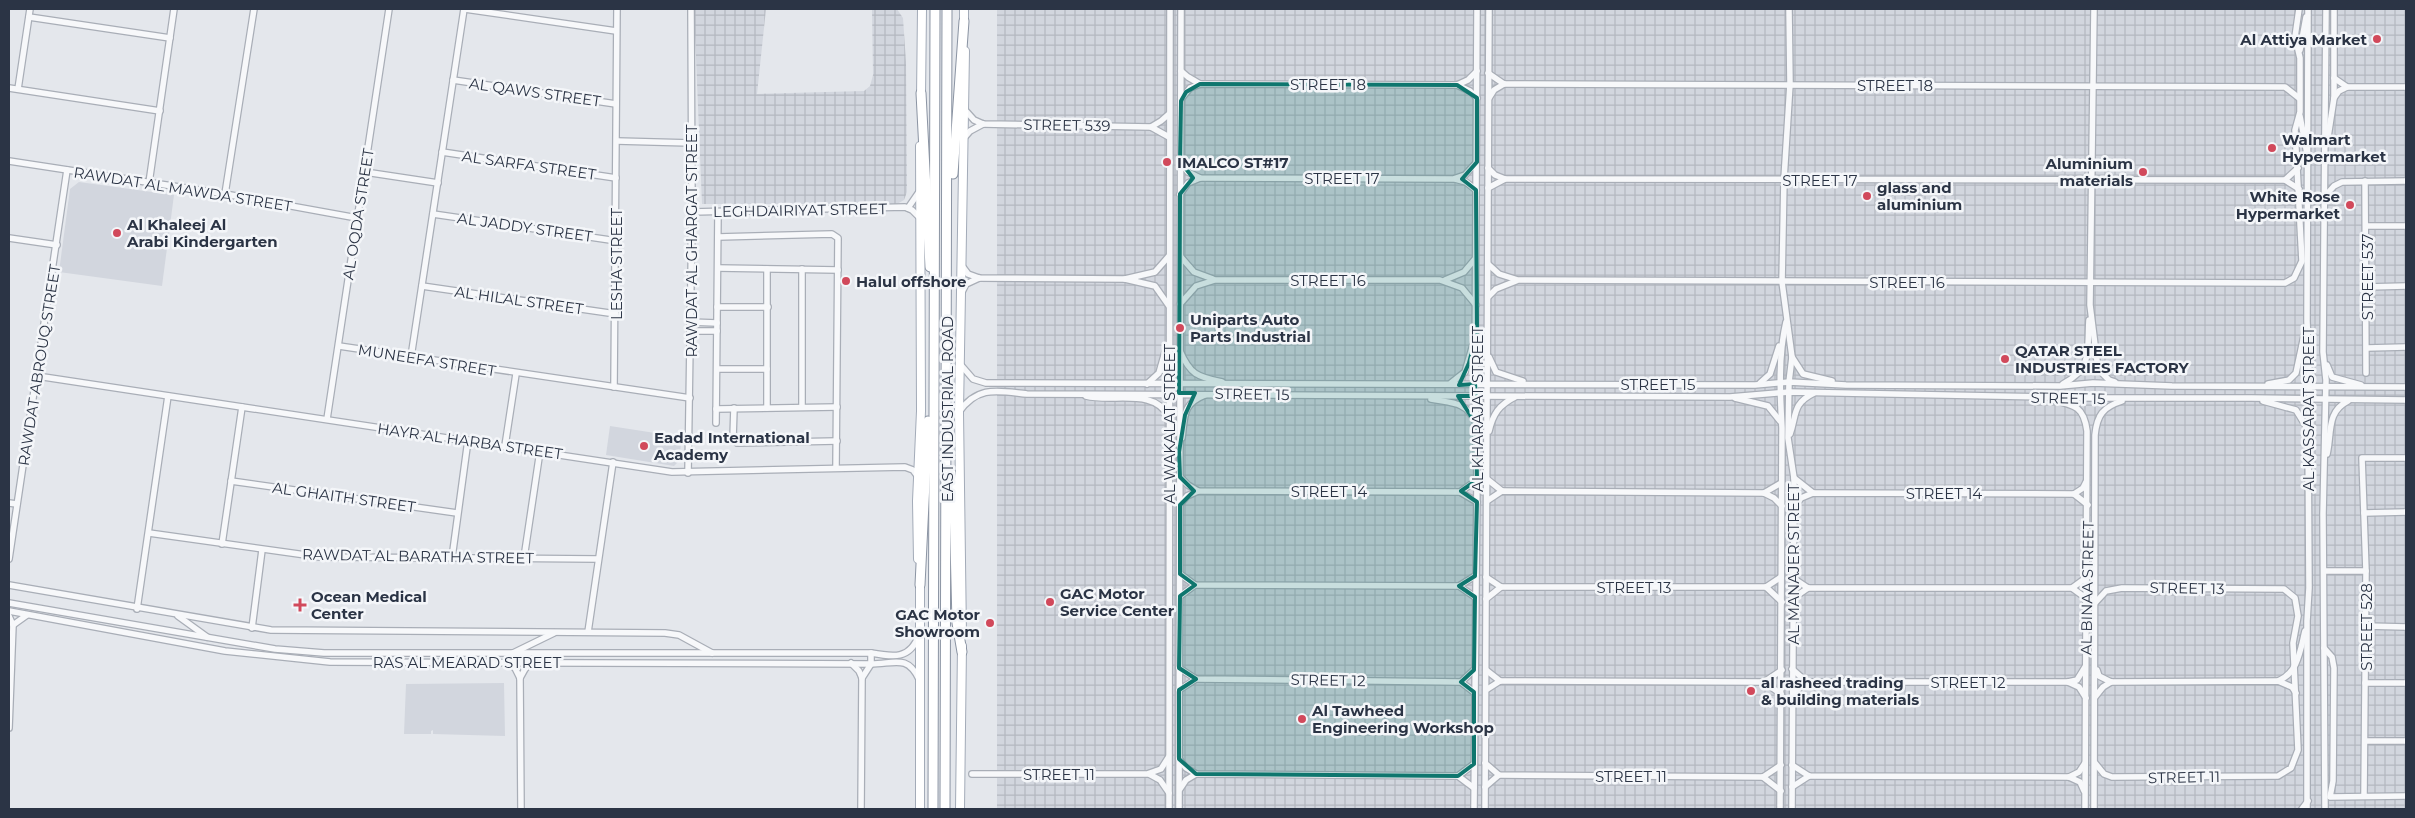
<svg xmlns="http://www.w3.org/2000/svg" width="2415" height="818" viewBox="0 0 2415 818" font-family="Montserrat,sans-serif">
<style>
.built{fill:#d2d6de}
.industrial{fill:url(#industrial-grid)}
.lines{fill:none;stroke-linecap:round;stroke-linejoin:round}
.minor-casing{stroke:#a9aeb7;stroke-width:8}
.major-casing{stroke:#a3abb8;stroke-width:10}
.highway-casing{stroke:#8b94a3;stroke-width:11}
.minor{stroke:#f7f8fa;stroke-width:5.5}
.major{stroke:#fff;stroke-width:8}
.highway{stroke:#fff;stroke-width:9}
.marked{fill:#0f766e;fill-opacity:0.2;stroke:#0f766e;stroke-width:4;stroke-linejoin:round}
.poi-dot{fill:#d1495b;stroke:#f4f6f9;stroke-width:2}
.labels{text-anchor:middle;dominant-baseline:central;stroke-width:5;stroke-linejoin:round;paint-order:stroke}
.poi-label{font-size:15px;font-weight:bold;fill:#2b3445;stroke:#f4f6f9;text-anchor:start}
.street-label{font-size:15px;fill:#2b3445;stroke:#f4f6f9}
</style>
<defs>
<pattern id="industrial-grid" width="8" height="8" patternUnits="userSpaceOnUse" patternTransform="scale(1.25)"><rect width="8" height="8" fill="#d2d6de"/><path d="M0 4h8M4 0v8" fill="none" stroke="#b4b8c0"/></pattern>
</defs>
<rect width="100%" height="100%" fill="#e4e7ec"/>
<g class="built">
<path d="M 79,182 L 174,195 L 162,286 L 59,272 L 70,189 Z"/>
<path d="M 610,426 L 681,437 L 680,460 L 674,466 L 606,455 Z"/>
<path d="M 504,683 L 505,736 L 433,734 L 433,730 L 431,731 L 431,734 L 404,734 L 406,684 Z"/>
</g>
<g class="industrial">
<path d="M 694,9 L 766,9 L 757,94 L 864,91 L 870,86 L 873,75 L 872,9 L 897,9 L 903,18 L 906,62 L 907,192 L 904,200 L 897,204 L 702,204 Z"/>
<rect x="997" y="9" width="1409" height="800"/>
</g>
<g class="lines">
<defs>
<g id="minor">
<path d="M 465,9 L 616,31"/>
<path d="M 1789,9 L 1790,84 L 1784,179 L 1782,282 L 1792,357 L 1789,382 L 1788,438 L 1794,478 L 1792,809"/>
<path d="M 2094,9 L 2090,305 L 2098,369 L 2109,380 L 2115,382"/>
<path d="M 29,17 L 170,38"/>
<path d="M 2300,50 L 2306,17"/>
<path d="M 1181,71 L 1188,77 L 1200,84"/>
<path d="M 1488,73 L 1504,84 L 2285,87 L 2299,98"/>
<path d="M 2334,78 L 2347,87 L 2406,87"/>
<path d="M 453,80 L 616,104"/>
<path d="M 1457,85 L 1470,91 L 1477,98"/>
<path d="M 9,88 L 160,111"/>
<path d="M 18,89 L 30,9"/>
<path d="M 1489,98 L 1494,90 L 1504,84"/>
<path d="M 2334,98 L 2339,91 L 2347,87"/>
<path d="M 1181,99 L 1190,88 L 1200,84 L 1457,85 L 1468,80 L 1477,71"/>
<path d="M 965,110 L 974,120 L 983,124 L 1151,127 L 1169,137"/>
<path d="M 2300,116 L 2307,154"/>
<path d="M 1151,127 L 1161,121 L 1169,114"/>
<path d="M 2328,137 L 2334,98 L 2334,9"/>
<path d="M 963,139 L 970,131 L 983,124"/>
<path d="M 617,141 L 691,143"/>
<path d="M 442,152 L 616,178"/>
<path d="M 9,161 L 225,194 L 357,218"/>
<path d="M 1181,163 L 1188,172 L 1200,178 L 1453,179 L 1465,175 L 1476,163"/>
<path d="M 1488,168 L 1495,175 L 1505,179"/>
<path d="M 365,172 L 438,183"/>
<path d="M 1455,179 L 1466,182 L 1476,190"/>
<path d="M 2285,180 L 2298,168"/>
<path d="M 2365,181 L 2366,373"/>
<path d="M 149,183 L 174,9"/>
<path d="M 1488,188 L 1505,179 L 2285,180 L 2299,189"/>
<path d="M 225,194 L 254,9"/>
<path d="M 1180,194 L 1188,183 L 1200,178"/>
<path d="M 2326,195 L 2334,186 L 2342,182 L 2406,181"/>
<path d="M 908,208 L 919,192"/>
<path d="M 692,212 L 905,207 L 912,210 L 920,218"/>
<path d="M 433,214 L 617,241"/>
<path d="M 2367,226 L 2406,226"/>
<path d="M 718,237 L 832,234 L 838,238 L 836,468"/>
<path d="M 9,238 L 57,245"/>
<path d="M 1181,257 L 1194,272 L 1213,279"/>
<path d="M 1488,264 L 1499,274 L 1518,280 L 2285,283 L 2294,278 L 2302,261 L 2295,130 L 2300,112 L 2300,58 L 2295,37 L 2299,9"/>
<path d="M 962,266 L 968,274 L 979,278 L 1125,279 L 1155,272 L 1169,256"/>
<path d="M 718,268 L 838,270"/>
<path d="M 1125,279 L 1155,286 L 1169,306"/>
<path d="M 1445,280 L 1464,272 L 1475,259"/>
<path d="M 422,286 L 616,314"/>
<path d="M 2367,287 L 2406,286"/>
<path d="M 962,292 L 966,284 L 979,278"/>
<path d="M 1488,297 L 1496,289 L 1516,281"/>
<path d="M 1180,304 L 1196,286 L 1215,280 L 1440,280 L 1462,288 L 1476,305"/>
<path d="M 717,307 L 768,307"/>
<path d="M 690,322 L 717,323"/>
<path d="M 690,331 L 717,331"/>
<path d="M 339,346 L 690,398"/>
<path d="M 2367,348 L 2406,347"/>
<path d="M 1180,351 C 1190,374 1197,377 1222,382"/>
<path d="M 411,357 L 464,9"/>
<path d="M 1489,357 L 1496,372 L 1523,381"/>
<path d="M 1792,357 L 1803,374 L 1832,381"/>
<path d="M 960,364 L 973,379 L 986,383 L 1755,385 L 1789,382 L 1846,385 L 2060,386 L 2093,383 L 2172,386 L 2406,387"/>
<path d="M 2327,365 L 2332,377 L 2361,385"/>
<path d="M 717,369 L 767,369"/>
<path d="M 37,376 L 672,472 L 905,467 L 913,470 L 918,477"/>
<path d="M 1451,383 L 1465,372 L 1474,341"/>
<path d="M 1760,383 L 1770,374 L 1779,346"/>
<path d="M 1147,384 L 1159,373 L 1167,345"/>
<path d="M 2063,384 C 2093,368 2087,351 2089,320"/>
<path d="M 2268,384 L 2289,380 L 2296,373 L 2305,331"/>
<path d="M 614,387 L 617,9"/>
<path d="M 1086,396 C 1113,403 1154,387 1169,417"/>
<path d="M 1735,398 L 1768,406 L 1780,421"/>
<path d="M 1431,399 C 1450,403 1466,401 1475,421"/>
<path d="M 2053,400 C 2075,405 2084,407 2087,431 L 2085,809"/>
<path d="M 2263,401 L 2296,410 L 2307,428"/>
<path d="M 802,407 L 802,269"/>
<path d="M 734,408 L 733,438 L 737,443 L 837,441"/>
<path d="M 767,408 L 767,269"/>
<path d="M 716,409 L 837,407"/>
<path d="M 959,412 C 978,385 998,391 1027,394 L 1730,397 L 1789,392 L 2092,398 L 2251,398 L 2406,400"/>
<path d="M 327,419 L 389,9"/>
<path d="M 716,423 L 718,212"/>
<path d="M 1489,431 C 1493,414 1499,405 1515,397"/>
<path d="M 1790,434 C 1797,414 1792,404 1814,393"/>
<path d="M 1182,438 C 1185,416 1182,404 1205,395"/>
<path d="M 505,446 L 516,374"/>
<path d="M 2327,454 C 2332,433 2326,412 2348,401"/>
<path d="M 688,473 L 692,212 L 691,9"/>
<path d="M 1180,477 L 1188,485 L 1198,491 L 1460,492 L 1477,502"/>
<path d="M 1794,478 L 1813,493"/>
<path d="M 1487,479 L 1502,491"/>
<path d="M 231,481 L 457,513"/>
<path d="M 1460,492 L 1477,480"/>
<path d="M 1764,493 L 1781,483"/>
<path d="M 2074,494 L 2088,505"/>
<path d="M 1487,501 L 1502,491 L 1764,493 L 1774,498 L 1782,506"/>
<path d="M 9,503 L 17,504"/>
<path d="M 1180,504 L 1187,496 L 1198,491"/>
<path d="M 1794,507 L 1801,498 L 1813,493 L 2074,494 L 2083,488 L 2086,482"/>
<path d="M 2364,513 L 2406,512"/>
<path d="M 149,533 L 320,557 L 598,559"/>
<path d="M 222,544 L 242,407"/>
<path d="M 452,558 L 468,440"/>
<path d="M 524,558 L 540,451"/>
<path d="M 9,559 L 67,170"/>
<path d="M 2324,571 L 2366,571"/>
<path d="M 1180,574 L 1195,585 L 1459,586 L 1475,576"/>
<path d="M 1486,577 L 1501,587 L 1766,587 L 1781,577"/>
<path d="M 1793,578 L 1808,588 L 2072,588 L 2083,596 L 2085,600"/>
<path d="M 9,585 L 271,630 L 665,633 L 679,635 L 712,653"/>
<path d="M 1459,586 L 1475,597"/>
<path d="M 1766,587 L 1782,602"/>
<path d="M 2072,588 L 2083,580 L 2086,574"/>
<path d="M 1180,596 L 1195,585"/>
<path d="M 1486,599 L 1501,587"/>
<path d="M 1792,599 L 1808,588"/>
<path d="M 9,603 L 275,649 L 324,653 L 871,653 C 893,657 910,660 919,635"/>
<path d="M 137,609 L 168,396"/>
<path d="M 9,611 L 225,651 L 330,662 L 871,664 C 894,664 907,654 919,679"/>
<path d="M 9,616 L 13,625 L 9,728"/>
<path d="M 178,616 L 207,637"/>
<path d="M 13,625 L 27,615"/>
<path d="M 2366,626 L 2406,627"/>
<path d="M 252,628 L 262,550"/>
<path d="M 588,632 L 613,462"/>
<path d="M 2324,648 L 2332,657 L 2334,668 L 2333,781 L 2330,797 L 2406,796"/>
<path d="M 513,653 L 554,633"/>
<path d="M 507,662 L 515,668 L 520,678 L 521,809"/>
<path d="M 851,663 L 859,671 L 862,678 L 861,809"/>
<path d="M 1179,668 L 1196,679 L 1461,682 L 1474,692"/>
<path d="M 1792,669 L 1807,682 L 2068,682 L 2077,680 L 2085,667"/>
<path d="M 1486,670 L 1500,681"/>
<path d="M 2097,670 L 2099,676 L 2111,682 L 2278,681 L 2292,687 L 2296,693"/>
<path d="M 520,678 L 525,669 L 532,662"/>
<path d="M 862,678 L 871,664 L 871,653"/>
<path d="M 2278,681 C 2298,673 2300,651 2305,631"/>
<path d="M 1461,682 L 1474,670"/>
<path d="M 1764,682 L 1782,670"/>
<path d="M 2068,682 L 2079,687 L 2086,698"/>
<path d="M 2365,683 L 2406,683"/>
<path d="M 1179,690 L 1196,679"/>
<path d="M 1486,690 L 1500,681 L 1764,682 L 1781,694"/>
<path d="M 2095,697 L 2103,687 L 2111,682"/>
<path d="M 1793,699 L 1797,690 L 1807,682"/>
<path d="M 2365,741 L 2406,741"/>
<path d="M 1179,759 L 1186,768 L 1196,774 L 1458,776 L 1474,764"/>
<path d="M 1485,763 L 1499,775 L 1763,777 L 1781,765"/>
<path d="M 2095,763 L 2104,774 L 2112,777 L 2278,776 L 2291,768 L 2298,750 L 2293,643 L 2298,616 L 2295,598 L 2284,589 L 2122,588 L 2106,591 L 2095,603"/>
<path d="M 1792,765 L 1809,776 L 2069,777 L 2080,782 L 2084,791"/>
<path d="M 972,774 L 1147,774 L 1161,769 L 1168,758"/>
<path d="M 1149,774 L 1160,780 L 1169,793"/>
<path d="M 1458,776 L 1474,788"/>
<path d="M 1763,777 L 1781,791"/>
<path d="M 2069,777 L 2079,772 L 2085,763"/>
<path d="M 1485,787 L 1499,775"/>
<path d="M 1792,787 L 1809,776"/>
<path d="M 1180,789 L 1186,780 L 1196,774"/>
<path d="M 2364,796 L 2366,571 L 2362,458 L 2406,458"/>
<path d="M 1169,809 L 1170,9"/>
<path d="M 1179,809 L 1181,9"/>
<path d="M 1474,809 L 1477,480 L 1475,384 L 1477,9"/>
<path d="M 1485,809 L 1489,9"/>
<path d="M 1780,809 L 1782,428 C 1780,393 1778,357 1786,322"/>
<path d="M 2094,809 L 2095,435 C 2097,415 2103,407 2122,401"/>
<path d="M 2302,809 L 2308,801"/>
<path d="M 2307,809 L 2307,621 L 2309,588 L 2308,429 L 2310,400 L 2307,321 L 2308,9"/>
<path d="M 2325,809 L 2323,514 L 2326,380 L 2323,352 L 2326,9"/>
</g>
<g id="major">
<path d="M 964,9 L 964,25"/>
<path d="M 921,97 L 922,9"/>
<path d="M 918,559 L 917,501 L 921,411 L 920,146"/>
<path d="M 920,581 L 920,809"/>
<path d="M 962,635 L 959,412 L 965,51"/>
<path d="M 960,809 L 962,646"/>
</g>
<g id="highway">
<path d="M 921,93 L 930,267"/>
<path d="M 953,174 L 964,21"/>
<path d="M 951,473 L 954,502 L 957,623 L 962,652"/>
<path d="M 920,585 L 928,421"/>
<path d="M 933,809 L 935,9"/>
<path d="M 945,809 L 947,9"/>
</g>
</defs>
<use href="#minor" class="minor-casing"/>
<use href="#major" class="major-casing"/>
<use href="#highway" class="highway-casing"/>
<use href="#minor" class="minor"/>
<use href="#major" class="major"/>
<use href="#highway" class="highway"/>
</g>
<path class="marked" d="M 1200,84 L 1457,85 L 1477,98 L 1477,162 L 1462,179 L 1476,190 L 1477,332 L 1469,363 L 1459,385 L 1475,384 L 1476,396 L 1458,396 L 1476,424 L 1477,480 L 1461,491 L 1477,502 L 1475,576 L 1459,586 L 1475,597 L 1474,670 L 1461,682 L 1474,692 L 1474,764 L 1458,776 L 1196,774 L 1179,759 L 1179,690 L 1196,679 L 1179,668 L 1180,596 L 1195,585 L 1180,574 L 1180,505 L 1194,491 L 1180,477 L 1179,452 L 1185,415 L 1195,393 L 1179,393 L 1180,194 L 1193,178 L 1180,161 L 1181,101 L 1186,92 Z"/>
<g class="poi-dot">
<circle cx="2377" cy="39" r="5"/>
<circle cx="2272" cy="148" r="5"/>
<circle cx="1167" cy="162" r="5"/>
<circle cx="2143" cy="172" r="5"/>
<circle cx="1867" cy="196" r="5"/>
<circle cx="2350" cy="205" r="5"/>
<circle cx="117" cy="233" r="5"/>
<circle cx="846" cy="281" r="5"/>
<circle cx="1180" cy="328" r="5"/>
<circle cx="2005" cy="359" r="5"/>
<circle cx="644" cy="446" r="5"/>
<circle cx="1050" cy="602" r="5"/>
<path d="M297.5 597.5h5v5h5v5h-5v5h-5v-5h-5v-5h5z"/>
<circle cx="990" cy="623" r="5"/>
<circle cx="1751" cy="691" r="5"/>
<circle cx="1302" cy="719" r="5"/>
</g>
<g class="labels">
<g class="poi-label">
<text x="2367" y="39" text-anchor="end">Al Attiya Market</text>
<text x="2282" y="139">Walmart<tspan x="2282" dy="17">Hypermarket</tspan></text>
<text x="1177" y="162">IMALCO ST#17</text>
<text x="2133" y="163" text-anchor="end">Aluminium<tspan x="2133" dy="17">materials</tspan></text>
<text x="1877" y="187">glass and<tspan x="1877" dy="17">aluminium</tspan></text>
<text x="2340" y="196" text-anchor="end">White Rose<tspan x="2340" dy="17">Hypermarket</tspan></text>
<text x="127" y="224">Al Khaleej Al<tspan x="127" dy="17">Arabi Kindergarten</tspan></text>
<text x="856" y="281">Halul offshore</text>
<text x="1190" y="319">Uniparts Auto<tspan x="1190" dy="17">Parts Industrial</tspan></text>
<text x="2015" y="350">QATAR STEEL<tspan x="2015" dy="17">INDUSTRIES FACTORY</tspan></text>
<text x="654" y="437">Eadad International<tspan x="654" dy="17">Academy</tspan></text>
<text x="1060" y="593">GAC Motor<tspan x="1060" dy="17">Service Center</tspan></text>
<text x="311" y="596">Ocean Medical<tspan x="311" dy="17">Center</tspan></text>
<text x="980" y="614" text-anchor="end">GAC Motor<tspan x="980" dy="17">Showroom</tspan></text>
<text x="1761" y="682">al rasheed trading<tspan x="1761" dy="17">&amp; building materials</tspan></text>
<text x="1312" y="710">Al Tawheed<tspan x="1312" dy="17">Engineering Workshop</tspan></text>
</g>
<g class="street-label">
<text x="1328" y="84">STREET 18</text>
<text x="1895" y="85">STREET 18</text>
<text transform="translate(535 92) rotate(8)">AL QAWS STREET</text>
<text transform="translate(1067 125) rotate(1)">STREET 539</text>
<text transform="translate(529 165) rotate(8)">AL SARFA STREET</text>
<text x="1342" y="178">STREET 17</text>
<text x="1820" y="180">STREET 17</text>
<text transform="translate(183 189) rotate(9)">RAWDAT AL MAWDA STREET</text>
<text transform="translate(800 210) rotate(-1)">LEGHDAIRIYAT STREET</text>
<text transform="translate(358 214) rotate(-81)">AL OQDA STREET</text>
<text transform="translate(525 227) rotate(8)">AL JADDY STREET</text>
<text transform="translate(691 241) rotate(-90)">RAWDAT AL GHARGAT STREET</text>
<text transform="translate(616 264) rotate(-90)">LESHA STREET</text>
<text transform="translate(2367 277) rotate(-90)">STREET 537</text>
<text x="1328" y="280">STREET 16</text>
<text x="1907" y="282">STREET 16</text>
<text transform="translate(519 300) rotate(8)">AL HILAL STREET</text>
<text transform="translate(427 360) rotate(9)">MUNEEFA STREET</text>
<text transform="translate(39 365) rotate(-81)">RAWDAT ABROUQ STREET</text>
<text x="1658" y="384">STREET 15</text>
<text transform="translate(1252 394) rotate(1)">STREET 15</text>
<text transform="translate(2068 398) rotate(1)">STREET 15</text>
<text transform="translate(947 409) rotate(-90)">EAST INDUSTRIAL ROAD</text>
<text transform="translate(1477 409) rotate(-90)">AL KHARAJAT STREET</text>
<text transform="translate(2308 409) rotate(-90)">AL KASSARAT STREET</text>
<text transform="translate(1169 424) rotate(-90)">AL WAKALAT STREET</text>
<text transform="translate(470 441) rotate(8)">HAYR AL HARBA STREET</text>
<text x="1329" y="491">STREET 14</text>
<text x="1944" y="493">STREET 14</text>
<text transform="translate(344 497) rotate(8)">AL GHAITH STREET</text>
<text transform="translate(418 556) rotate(1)">RAWDAT AL BARATHA STREET</text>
<text transform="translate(1793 564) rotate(-90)">AL MANAJER STREET</text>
<text x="1634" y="587">STREET 13</text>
<text transform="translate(2087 588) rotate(-89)">AL BINAA STREET</text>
<text transform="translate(2187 588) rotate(1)">STREET 13</text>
<text transform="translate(2366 627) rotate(-90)">STREET 528</text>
<text x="467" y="662">RAS AL MEARAD STREET</text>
<text transform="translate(1328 680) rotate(1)">STREET 12</text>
<text x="1968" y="682">STREET 12</text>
<text x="1059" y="774">STREET 11</text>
<text x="1631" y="776">STREET 11</text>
<text transform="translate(2184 777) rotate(-1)">STREET 11</text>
</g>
</g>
<rect width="2415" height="818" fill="none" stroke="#2b3445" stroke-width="20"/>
</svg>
